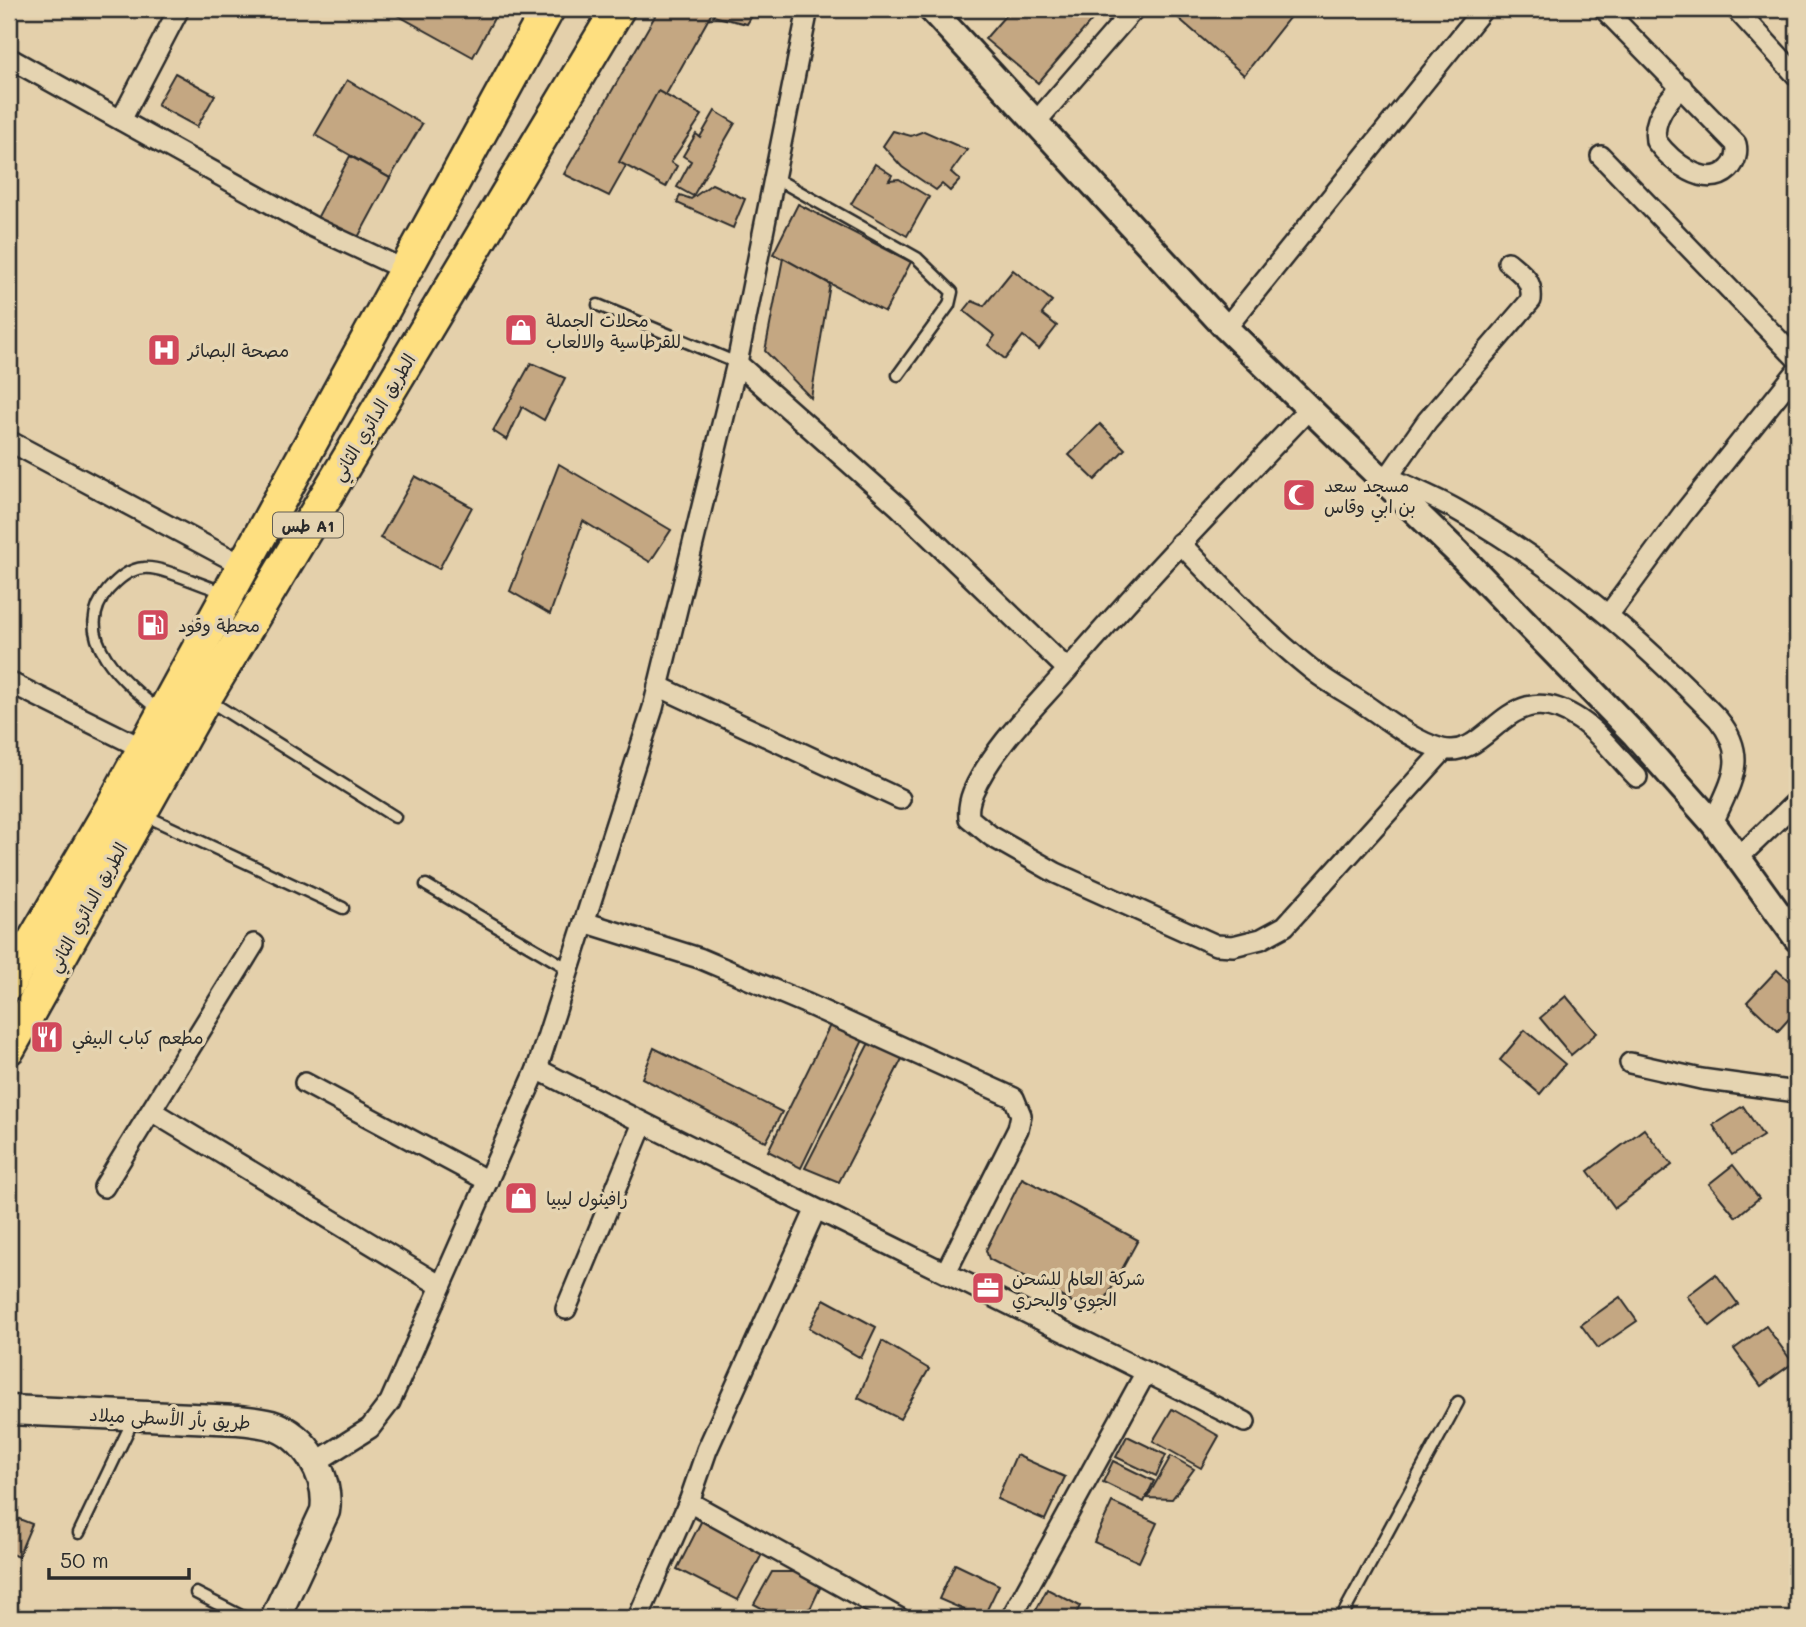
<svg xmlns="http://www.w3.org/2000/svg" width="1806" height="1627" viewBox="0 0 1806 1627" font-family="Mali,'Playpen Sans Arabic',sans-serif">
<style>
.building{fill:#c4a782;stroke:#2b2b2b;stroke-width:2}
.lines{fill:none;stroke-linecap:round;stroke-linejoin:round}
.service-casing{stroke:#2b2b2b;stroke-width:15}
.minor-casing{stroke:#2b2b2b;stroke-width:24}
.tertiary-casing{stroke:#2b2b2b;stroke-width:30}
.secondary-casing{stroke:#2b2b2b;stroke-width:33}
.trunk-casing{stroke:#2b2b2b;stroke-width:37}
.service{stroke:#e5d4b1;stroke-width:10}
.minor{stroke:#e5d4b1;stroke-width:19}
.tertiary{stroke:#e5d4b1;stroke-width:24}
.secondary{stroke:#e5d4b1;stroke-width:28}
.trunk{stroke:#fedf80;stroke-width:32}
.labels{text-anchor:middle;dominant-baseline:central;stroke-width:7;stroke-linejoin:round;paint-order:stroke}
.shield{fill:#e5d4b1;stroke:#635e53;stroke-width:2}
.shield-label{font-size:16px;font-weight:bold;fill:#2b2b2b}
.poi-label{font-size:18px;fill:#2b2b2b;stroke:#e5d4b1;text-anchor:start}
.street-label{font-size:18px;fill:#2b2b2b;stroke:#e5d4b1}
</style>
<rect width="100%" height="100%" fill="#e4d0ab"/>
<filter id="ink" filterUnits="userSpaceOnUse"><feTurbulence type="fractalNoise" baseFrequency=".0143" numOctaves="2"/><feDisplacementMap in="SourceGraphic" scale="14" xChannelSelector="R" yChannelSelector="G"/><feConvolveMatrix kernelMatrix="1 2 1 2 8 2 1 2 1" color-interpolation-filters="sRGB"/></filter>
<g filter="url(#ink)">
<g class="building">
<path d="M 391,9 L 499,9 L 473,57 L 390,11 Z"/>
<path d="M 659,9 L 714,9 L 609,196 L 564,174 Z"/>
<path d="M 717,9 L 756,9 L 747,24 L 713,16 Z"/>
<path d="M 1011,9 L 1080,9 L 1093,19 L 1038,83 L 985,39 Z"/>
<path d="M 1168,9 L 1296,9 L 1244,75 Z"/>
<path d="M 175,73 L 215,95 L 197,127 L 157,105 Z"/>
<path d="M 347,80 L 422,124 L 390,178 L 315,135 Z"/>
<path d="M 658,91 L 702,115 L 671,162 L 677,166 L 666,187 L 619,162 Z"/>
<path d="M 715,111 L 735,123 L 693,196 L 677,187 L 691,161 L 683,156 L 696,134 L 700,137 Z"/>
<path d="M 893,131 L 911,136 L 924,131 L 967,150 L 951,172 L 960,180 L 950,191 L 942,184 L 936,190 L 902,167 L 883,146 Z"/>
<path d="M 350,156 L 390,178 L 355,243 L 315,222 Z"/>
<path d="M 875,164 L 892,175 L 889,180 L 899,179 L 929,197 L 907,236 L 851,204 Z"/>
<path d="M 712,184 L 745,199 L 733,228 L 677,203 L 680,195 L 691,199 Z"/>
<path d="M 798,204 L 911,262 L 885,312 L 773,254 Z"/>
<path d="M 783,258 L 830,284 L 811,398 L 765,351 Z"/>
<path d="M 1013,270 L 1052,301 L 1042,314 L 1057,326 L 1039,349 L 1023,336 L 1005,359 L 988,345 L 995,336 L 964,311 L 972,301 L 984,306 Z"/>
<path d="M 531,363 L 565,378 L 544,420 L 522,407 L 507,440 L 493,431 Z"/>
<path d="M 1100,424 L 1125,449 L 1095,480 L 1069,455 Z"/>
<path d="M 559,464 L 671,530 L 650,562 L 583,521 L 550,614 L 510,591 Z"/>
<path d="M 415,476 L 472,507 L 439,569 L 380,538 Z"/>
<path d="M 1777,970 L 1797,988 L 1797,1010 L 1778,1031 L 1747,1002 Z"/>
<path d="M 1566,996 L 1597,1033 L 1571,1055 L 1540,1018 Z"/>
<path d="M 833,1019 L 866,1034 L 801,1168 L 768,1151 Z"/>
<path d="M 1525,1030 L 1565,1064 L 1540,1094 L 1500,1060 Z"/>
<path d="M 873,1035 L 904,1055 L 839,1182 L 805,1168 Z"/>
<path d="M 654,1048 L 782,1112 L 766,1142 L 642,1078 Z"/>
<path d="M 1743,1106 L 1763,1136 L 1732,1155 L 1713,1125 Z"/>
<path d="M 1644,1129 L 1672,1165 L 1615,1208 L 1588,1171 Z"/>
<path d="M 1733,1165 L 1759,1198 L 1736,1217 L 1709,1184 Z"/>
<path d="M 1022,1178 L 1138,1240 L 1097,1315 L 989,1259 L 986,1250 Z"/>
<path d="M 1716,1274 L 1738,1304 L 1710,1326 L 1687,1296 Z"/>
<path d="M 1620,1297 L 1637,1321 L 1598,1348 L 1581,1325 Z"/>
<path d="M 824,1299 L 876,1327 L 861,1358 L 809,1328 Z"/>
<path d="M 1766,1326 L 1793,1363 L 1761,1386 L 1734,1349 Z"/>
<path d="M 882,1341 L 929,1369 L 900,1419 L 858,1398 Z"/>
<path d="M 1172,1409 L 1219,1436 L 1201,1468 L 1153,1441 Z"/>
<path d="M 1127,1436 L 1166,1455 L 1156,1476 L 1116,1457 Z"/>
<path d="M 1016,1455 L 1065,1477 L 1045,1520 L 997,1499 Z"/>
<path d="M 1171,1456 L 1194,1469 L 1172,1499 L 1147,1498 Z"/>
<path d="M 1113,1461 L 1154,1481 L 1144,1502 L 1103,1482 Z"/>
<path d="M 1112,1502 L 1157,1523 L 1139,1562 L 1094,1542 Z"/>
<path d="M 9,1515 L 32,1524 L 18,1557 L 9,1553 Z"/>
<path d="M 703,1518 L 762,1554 L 738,1600 L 677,1569 Z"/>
<path d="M 955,1564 L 999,1585 L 983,1618 L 939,1599 Z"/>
<path d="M 772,1572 L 805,1572 L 820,1588 L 811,1607 L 792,1618 L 780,1618 L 754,1604 Z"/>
<path d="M 1047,1589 L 1080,1606 L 1074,1618 L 1032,1618 Z"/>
</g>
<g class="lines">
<defs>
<g id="service">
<path d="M 775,178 L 917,258 L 952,292 L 949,305 L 898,375"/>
<path d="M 598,305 L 737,363"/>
<path d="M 208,700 L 395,817"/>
<path d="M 160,711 C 126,684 68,637 108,590 C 118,579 129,569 144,568 C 163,566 203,587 225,592"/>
<path d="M 144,815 L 343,908"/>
<path d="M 426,885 L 569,969"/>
<path d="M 79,1533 L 134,1418"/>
<path d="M 196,1593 L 245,1618"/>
<path d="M 1341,1618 L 1458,1402"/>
</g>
<g id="minor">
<path d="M 1604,9 L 1736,144 C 1738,152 1736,162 1729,169 C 1706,191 1671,161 1656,141 C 1652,120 1667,100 1682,87"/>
<path d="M 1736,9 L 1797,76"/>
<path d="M 9,58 L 313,227 L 405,270"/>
<path d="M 121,120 L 179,9"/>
<path d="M 1035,123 L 1134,9"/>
<path d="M 1601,156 L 1797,359"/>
<path d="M 1226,328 L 1483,9"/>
<path d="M 737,363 L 899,507 L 1067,669"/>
<path d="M 1308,410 C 1225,497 1142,583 1063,675 C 1032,710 992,749 973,792 C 969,802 968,808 969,818 L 991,836 L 1056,873 L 1216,945 L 1233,946 L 1261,939 L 1285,926 L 1444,750"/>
<path d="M 9,441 L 244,566"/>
<path d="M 1380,473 C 1406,486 1432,496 1457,510 C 1556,566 1640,638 1718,719 C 1750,758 1730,783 1713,823"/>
<path d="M 1388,477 L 1427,421 L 1531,300 C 1533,280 1522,274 1508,262"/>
<path d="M 1180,543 C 1222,587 1263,631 1311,669 C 1327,682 1346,692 1364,704 C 1387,720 1415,742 1442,749 C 1491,761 1507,671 1580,720 C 1601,734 1619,759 1637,777"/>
<path d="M 1609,614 L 1682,515 L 1797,371"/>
<path d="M 9,682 L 142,748"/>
<path d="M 658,686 L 900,799"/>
<path d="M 1738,858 L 1797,801"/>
<path d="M 584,922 L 699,958 L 805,1003 L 1014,1098 L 1021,1115 L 1018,1129 L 946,1272"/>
<path d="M 1630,1063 L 1701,1079 L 1797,1092"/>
<path d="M 537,1069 C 772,1189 1010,1303 1245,1422"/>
<path d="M 305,1083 L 488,1181"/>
<path d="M 153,1112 L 441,1286"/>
<path d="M 104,1187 L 254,944"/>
<path d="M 566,1309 L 643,1123"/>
<path d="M 316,1462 L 370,1428 L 390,1402 L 537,1069 L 653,708 L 737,363 L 808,9"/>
<path d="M 689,1502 L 899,1618"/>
<path d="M 638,1618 L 689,1502 L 707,1450 L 815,1211"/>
<path d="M 1011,1618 L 1146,1372"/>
</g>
<path id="tertiary" d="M 931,9 L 1226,328 L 1456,551 L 1635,735 L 1713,823 L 1797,939"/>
<path id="secondary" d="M 9,1410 L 238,1420 C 249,1421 260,1422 271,1425 C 306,1435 330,1478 325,1511 L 275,1618"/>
<g id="trunk">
<path d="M 9,983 L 114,803 L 548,9"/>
<path d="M 9,1048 L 205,698 L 618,9"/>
</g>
</defs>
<use href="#service" class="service-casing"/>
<use href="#minor" class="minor-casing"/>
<use href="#tertiary" class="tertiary-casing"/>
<use href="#secondary" class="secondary-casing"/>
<use href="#trunk" class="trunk-casing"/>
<use href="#service" class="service"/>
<use href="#minor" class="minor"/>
<use href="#tertiary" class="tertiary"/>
<use href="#secondary" class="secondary"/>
<use href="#trunk" class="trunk"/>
</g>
</g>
<defs>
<symbol id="shop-square" viewBox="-11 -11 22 22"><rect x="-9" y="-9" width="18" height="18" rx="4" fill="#d1495b" stroke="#e5d4b1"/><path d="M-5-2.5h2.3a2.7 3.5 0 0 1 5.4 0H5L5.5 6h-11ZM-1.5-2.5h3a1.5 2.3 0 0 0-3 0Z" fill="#fff"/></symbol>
<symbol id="hospital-square" viewBox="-11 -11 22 22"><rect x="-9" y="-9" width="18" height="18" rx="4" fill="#d1495b" stroke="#e5d4b1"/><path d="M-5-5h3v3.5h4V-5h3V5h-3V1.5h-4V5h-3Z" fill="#fff"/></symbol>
<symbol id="mosque-square" viewBox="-11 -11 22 22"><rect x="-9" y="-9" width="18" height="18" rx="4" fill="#d1495b" stroke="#e5d4b1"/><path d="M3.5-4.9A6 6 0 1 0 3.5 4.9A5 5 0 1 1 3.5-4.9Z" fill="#fff"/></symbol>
<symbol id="fuel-square" viewBox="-11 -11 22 22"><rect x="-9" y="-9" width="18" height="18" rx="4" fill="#d1495b" stroke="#e5d4b1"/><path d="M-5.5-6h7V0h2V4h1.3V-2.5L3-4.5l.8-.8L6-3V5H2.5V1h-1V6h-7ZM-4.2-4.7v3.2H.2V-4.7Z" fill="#fff"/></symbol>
<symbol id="restaurant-square" viewBox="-11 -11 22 22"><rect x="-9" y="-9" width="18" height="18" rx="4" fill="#d1495b" stroke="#e5d4b1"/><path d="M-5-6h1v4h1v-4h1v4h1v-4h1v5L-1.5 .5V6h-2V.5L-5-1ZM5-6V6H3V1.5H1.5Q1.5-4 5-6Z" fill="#fff"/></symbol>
<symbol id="office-square" viewBox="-11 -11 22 22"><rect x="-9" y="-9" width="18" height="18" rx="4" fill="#d1495b" stroke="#e5d4b1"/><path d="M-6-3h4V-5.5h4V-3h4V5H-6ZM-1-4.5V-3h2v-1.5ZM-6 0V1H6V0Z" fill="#fff"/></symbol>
</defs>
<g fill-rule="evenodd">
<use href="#shop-square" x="502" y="311" width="38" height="38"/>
<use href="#hospital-square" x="145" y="331" width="38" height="38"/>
<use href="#mosque-square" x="1280" y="476" width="38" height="38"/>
<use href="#fuel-square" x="134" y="606" width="38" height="38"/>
<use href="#restaurant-square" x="28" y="1018" width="38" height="38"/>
<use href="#shop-square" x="502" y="1179" width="38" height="38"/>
<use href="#office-square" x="969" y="1269" width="38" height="38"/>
</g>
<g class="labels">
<rect class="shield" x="273" y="512.5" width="70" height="25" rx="5"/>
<g class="shield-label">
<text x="308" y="525">طس A1</text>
</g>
<g class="poi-label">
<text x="546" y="320">محلات الجملة<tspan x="546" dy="21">للقرطاسية والالعاب</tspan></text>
<text x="188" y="350">مصحة البصائر</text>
<text x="1324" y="485">مسجد سعد<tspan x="1324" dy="21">بن ابي وقاس</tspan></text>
<text x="178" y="625">محطة وقود</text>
<text x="72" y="1037">مطعم كباب البيفي</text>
<text x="546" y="1198">رافينول ليبيا</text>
<text x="1012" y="1278">شركة العالم للشحن<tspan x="1012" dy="21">الجوي والبحري</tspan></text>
</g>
<g class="street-label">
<text transform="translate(373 417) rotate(-59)">الطريق الدائري الثاني</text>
<text transform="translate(87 907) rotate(-61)">الطريق الدائري الثاني</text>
<text transform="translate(170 1418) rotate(3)">طريق بأر الأسطى ميلاد</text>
</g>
</g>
<rect width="1806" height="1627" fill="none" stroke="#e5d4b1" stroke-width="35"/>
<rect x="18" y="18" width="1771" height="1592" fill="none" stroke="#2b2b2b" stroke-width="2.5" filter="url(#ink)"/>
<path d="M49 1568v10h140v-10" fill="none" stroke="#2b2b2b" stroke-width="3.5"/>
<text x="60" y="1568" font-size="21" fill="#2b2b2b" stroke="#e5d4b1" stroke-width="5" paint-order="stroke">50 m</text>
</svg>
